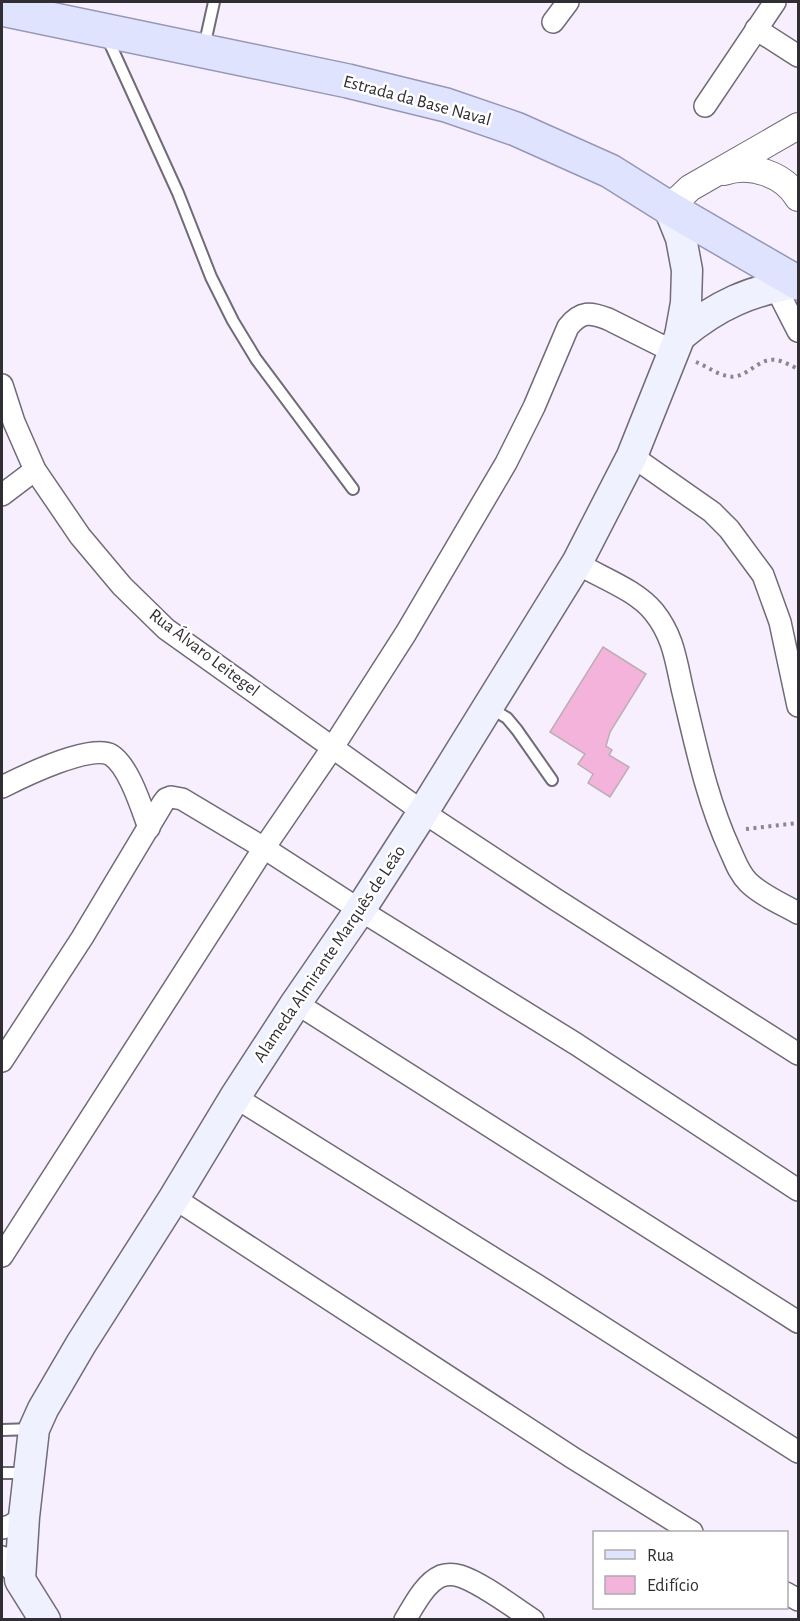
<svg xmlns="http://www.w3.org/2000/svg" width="800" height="1621" viewBox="0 0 800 1621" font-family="'Alegreya Sans',sans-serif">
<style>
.building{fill:#f3b3da;stroke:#bdadb6;stroke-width:1.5}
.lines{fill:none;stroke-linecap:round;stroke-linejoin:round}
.service-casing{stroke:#716a77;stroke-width:14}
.minor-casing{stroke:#716a77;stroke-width:24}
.tertiary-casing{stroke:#716a77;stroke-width:28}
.secondary-casing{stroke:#716a77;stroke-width:33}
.primary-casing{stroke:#9697b6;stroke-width:36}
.path{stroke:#8c8690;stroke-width:4;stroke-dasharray:3 4.5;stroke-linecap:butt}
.service{stroke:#fff;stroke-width:10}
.minor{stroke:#fff;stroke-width:21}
.tertiary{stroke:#fff;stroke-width:26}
.secondary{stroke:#f0f1fe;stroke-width:30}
.primary{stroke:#e0e3fe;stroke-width:33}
.labels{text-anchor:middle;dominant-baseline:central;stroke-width:5;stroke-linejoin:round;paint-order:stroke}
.street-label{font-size:18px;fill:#312e33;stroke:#fff}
</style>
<rect width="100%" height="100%" fill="#f8effe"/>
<path class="building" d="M 603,647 L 646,674 L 610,732 L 606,746 L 612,750 L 609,755 L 629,767 L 610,797 L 588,783 L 593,774 L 578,764 L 585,754 L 550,732 Z"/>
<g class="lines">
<defs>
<g id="service">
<path d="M 106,35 L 178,193 L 211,277 L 233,321 L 256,359 L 353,489"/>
<path d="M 204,47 L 214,2"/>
<path d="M 489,707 L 507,718 L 517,730 L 552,780"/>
<path d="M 2,1430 L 34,1429"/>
<path d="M 2,1473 L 28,1473"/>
</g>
<g id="minor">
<path d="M 553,22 L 568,2"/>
<path d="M 756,29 L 798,56"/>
<path d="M 705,106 L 775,2"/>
<path d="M 775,286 L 798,331"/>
<path d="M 2,385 L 14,422 L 35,470 L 80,536 L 122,586 L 166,629 L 423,812 L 555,899 L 798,1054"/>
<path d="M 632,456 L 712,512 L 729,529 L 763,575 L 780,622 L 798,706"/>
<path d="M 2,495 L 35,470"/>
<path d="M 577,563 C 601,578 635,589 654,612 C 674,637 676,662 683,692 C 696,746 707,800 730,850 C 735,861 739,873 748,882 C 761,895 782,904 798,913"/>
<path d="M 2,787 C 22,777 91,743 111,755 C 129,766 142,809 149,828"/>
<path d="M 296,1003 L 798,1322"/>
<path d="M 2,1061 L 82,938 L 163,803 L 166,799 L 171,797 L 182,799 L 264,848 L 360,910 L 576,1044 L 798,1190"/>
<path d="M 235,1097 L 538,1286 L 798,1452"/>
<path d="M 174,1198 L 573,1458 L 692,1532"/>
<path d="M 2,1256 L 264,848 L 333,747 L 406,633 L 506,463 L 534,407 L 568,327 C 581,311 590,312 608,319 L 674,352"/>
<path d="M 2,1528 L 10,1526 L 24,1517"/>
<path d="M 2,1557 L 20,1580"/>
<path d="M 786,1593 L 798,1600"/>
<path d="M 405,1620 C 414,1605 425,1583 441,1576 C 447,1574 454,1574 460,1576 C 482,1583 513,1607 533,1620"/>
</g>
<g id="tertiary">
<path d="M 724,172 C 750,163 784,174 798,198"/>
<path d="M 669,208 L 690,188 L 798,126"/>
</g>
<g id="secondary">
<path d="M 680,336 C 717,305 751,290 798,283"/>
<path d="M 45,1620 L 20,1580 L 24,1517 L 34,1429 L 43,1409 L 81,1344 L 174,1198 L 235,1097 L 296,1003 L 360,910 L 423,812 L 577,563 L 632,456 L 680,336 L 686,303 L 687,270 L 681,238 L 669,208"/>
</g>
<path id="primary" d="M 2,9 L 348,81 L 446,105 L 516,129 L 610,171 L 669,208 L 798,283"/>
</defs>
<use href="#service" class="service-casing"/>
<use href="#minor" class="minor-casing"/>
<use href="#tertiary" class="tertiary-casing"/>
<use href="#secondary" class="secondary-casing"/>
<use href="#primary" class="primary-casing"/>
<g class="path">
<path d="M 696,362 C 706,366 717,374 727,376 C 746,381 757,357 776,360 C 783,361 792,366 798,369"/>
<path d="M 746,829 L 798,823"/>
</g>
<use href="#service" class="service"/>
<use href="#minor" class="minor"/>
<use href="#tertiary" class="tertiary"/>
<use href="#secondary" class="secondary"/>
<use href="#primary" class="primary"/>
</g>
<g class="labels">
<g class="street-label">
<text transform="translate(417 101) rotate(15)">Estrada da Base Naval</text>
<text transform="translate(204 653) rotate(37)">Rua Álvaro Leitegel</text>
<text transform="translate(330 954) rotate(-56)">Alameda Almirante Marquês de Leão</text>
</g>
</g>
<rect width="800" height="1621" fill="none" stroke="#312e33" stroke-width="6"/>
<rect x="593" y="1531" width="195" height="78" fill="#ffffff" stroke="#adabad" stroke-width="1.5"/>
<rect x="605" y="1550" width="30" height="9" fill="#e0e3fe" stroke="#adabad" stroke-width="1.5"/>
<text x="647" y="1561" font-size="18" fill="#312e33">Rua</text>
<rect x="605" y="1576" width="30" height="18" fill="#f3b3da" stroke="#adabad" stroke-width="1.5"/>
<text x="647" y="1591" font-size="18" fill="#312e33">Edifício</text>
</svg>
